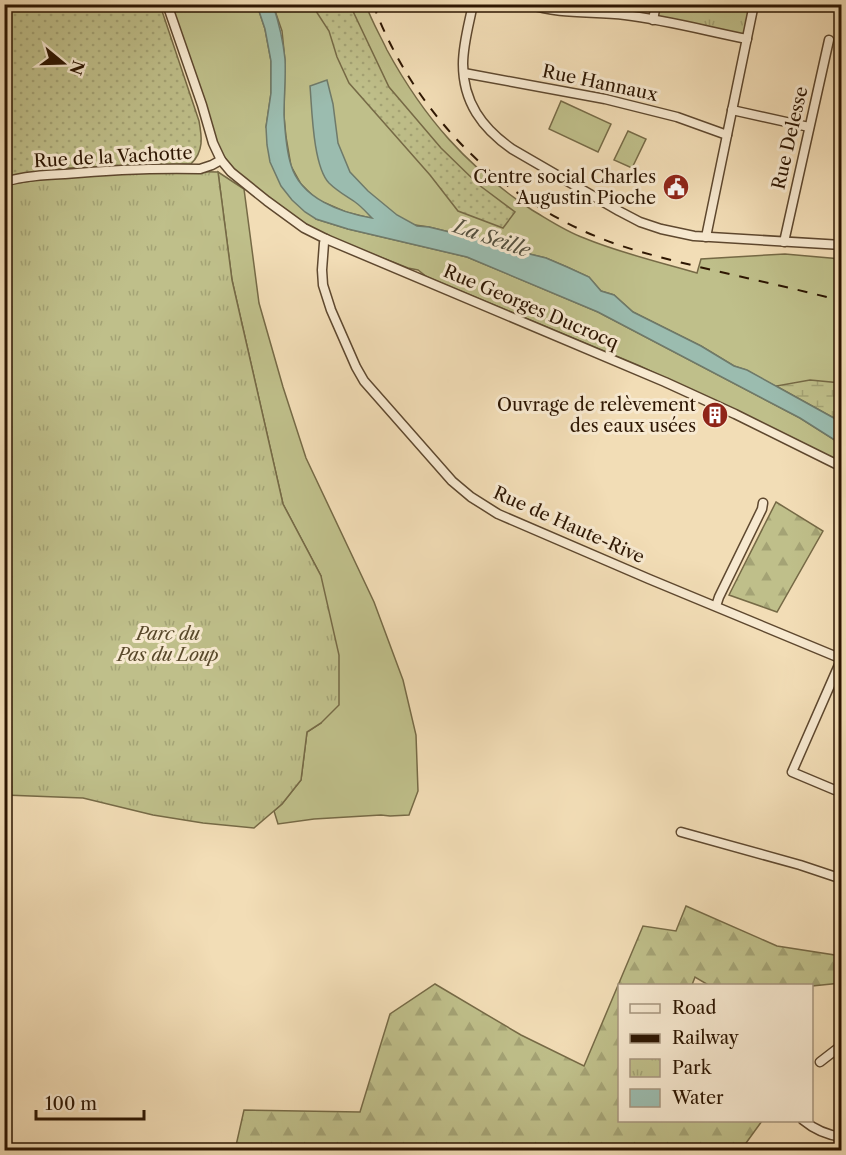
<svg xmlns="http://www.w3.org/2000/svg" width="846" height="1155" viewBox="0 0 846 1155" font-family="'Libre Caslon Text',serif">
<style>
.grass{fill:#bfbf8a;stroke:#766a46;stroke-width:1.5}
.forest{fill:url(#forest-firs);stroke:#766a46;stroke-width:1.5}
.wetland{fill:url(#wetland-marsh);stroke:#766a46;stroke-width:1.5}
.park{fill:url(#park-tufts);stroke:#766a46;stroke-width:1.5}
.garden{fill:url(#garden-dots);stroke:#766a46;stroke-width:1.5}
.water{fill:#9bbcaf;stroke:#6f7a6a;stroke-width:1.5}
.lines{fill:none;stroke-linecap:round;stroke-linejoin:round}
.minor-casing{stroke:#5e482f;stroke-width:11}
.minor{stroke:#f7e9d0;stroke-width:8}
.rail{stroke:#2d1602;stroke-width:2;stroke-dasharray:10 10;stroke-linecap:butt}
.labels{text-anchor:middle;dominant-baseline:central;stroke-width:6;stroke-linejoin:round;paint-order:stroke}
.street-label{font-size:18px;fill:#2d1602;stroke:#f7e9d0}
.poi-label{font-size:18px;fill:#2d1602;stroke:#f7e9d0;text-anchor:end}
.park-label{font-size:18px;font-style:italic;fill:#59492b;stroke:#f7e9d0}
.water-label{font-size:20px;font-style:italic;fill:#54503f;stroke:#f7e9d0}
</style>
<defs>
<pattern id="forest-firs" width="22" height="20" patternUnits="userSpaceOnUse" patternTransform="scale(1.5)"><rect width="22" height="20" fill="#bfbf8a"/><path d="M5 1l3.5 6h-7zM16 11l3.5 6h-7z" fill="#a4a375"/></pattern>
<pattern id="wetland-marsh" width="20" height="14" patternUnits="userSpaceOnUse" patternTransform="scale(1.5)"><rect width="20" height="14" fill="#bfbf8a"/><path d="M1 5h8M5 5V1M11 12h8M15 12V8" fill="none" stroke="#a4a375"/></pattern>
<pattern id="park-tufts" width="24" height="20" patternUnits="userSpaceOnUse" patternTransform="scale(1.5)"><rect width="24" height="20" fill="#bfbf8a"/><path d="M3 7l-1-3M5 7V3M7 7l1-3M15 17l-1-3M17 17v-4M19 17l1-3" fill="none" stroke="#a4a375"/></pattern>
<pattern id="garden-dots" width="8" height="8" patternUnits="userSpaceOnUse" patternTransform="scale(1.5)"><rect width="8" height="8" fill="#bfbf8a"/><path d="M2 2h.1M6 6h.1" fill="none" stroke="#a4a375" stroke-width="1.8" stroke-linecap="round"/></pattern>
</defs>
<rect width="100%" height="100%" fill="#f2ddb6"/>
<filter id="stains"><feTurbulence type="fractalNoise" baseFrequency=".00333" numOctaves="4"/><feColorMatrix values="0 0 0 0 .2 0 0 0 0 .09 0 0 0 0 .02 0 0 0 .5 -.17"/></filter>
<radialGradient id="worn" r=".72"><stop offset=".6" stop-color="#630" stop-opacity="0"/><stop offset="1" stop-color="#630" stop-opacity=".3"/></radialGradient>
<g class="grass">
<path d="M 170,5 L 257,5 L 265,29 L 271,61 L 271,93 L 266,127 L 316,219 L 348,229 L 467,257 L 598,312 L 800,418 L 841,444 L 841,462 L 640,366 L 427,277 L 418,270 L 408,268 C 377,255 344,245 315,229 C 294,218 276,205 258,190 C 241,177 228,165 217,147 Z"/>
<path d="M 273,5 L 366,5 C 371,20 380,35 387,50 C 424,118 467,167 532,210 C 549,220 565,231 584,238 C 620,253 659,262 697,273 L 701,259 L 785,254 L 841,259 L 841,422 L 746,370 L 734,366 L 701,346 L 633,312 L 614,295 L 601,291 L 589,277 L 567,267 L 546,258 L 513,250 L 492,239 L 482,240 L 429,227 L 374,219 L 346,212 L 316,199 L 301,184 L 291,166 L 286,137 L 284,116 L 285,61 L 282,31 Z"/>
<path d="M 561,101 L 611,124 L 598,152 L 549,129 Z"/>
<path d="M 628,131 L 646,139 L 632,168 L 614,160 Z"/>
<path d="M 218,172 L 244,189 L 259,303 L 283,387 L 306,458 L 374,602 L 403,680 L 416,735 L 418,791 L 409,815 L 390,816 L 381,815 L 314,819 L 278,824 L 274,811 L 282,804 L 301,780 L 307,732 L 321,723 L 321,576 L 283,504 L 232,280 Z"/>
</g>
<g class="forest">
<path d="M 776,502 L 823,531 L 777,612 L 729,595 Z"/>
<path d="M 686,906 L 777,946 L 841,956 L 841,983 L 812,986 L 710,986 L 695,977 L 692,985 L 620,986 L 620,1120 L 762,1121 L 741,1150 L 235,1150 L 244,1110 L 360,1112 L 390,1014 L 435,984 L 521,1035 L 584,1066 L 643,926 L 676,931 Z"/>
</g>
<path class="wetland" d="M 810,380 L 841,383 L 841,422 L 776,386 Z"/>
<g class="park">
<path d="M 656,5 L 754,5 L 747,39 L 653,20 Z"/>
<path d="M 167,171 L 218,172 L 232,280 L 283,504 L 321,576 L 339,655 L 339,705 L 321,723 L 307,732 L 301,780 L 282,804 L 254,828 L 203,823 L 153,815 L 83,798 L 5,795 L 5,185 L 44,179 Z"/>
</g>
<g class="garden">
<path d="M 5,5 L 160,5 L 199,121 C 202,137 204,151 191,164 L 67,168 L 5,178 Z"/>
<path d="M 312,5 L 350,5 L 389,87 L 441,148 L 479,185 L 515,212 L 503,228 L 458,211 L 430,175 L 349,83 L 337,57 L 329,31 Z"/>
</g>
<path class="water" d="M 257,5 L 273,5 C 279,23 283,40 285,59 C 286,77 284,96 284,115 C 285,131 286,150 291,165 C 301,199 342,213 372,218 C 367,213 362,207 355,202 C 346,196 337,191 329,183 C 313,166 312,110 310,86 L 327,80 L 333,104 L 338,143 L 350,172 L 368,191 L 397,215 L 417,226 L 429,227 L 482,240 L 492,239 L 513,250 L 546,258 L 567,267 L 589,277 L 601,291 L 614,295 L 633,312 L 701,346 L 734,366 L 747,370 L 841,422 L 841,444 L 800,418 L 598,312 L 467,257 L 348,229 L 316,219 L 305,212 L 292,200 L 281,186 L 270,162 L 267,145 L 266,127 L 271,93 L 271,61 L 265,29 Z"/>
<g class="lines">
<defs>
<g id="minor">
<path d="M 167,4 L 202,105 L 213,143 L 221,160 L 231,172 L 267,201 L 304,228 L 326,239 L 665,382 L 735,414 L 842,467"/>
<path d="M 473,4 C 469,24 463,44 463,64 C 463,102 482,128 512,149 L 619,211 L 640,222 L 661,229 L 694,236 L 842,245"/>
<path d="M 529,4 C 560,15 593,11 625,15 C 666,20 707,31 747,39"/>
<path d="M 653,20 L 656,4"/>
<path d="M 464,73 L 605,99 L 677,117 L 727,135"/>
<path d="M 732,110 L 809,127"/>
<path d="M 4,182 C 24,176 45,175 65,174 C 109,170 155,168 200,169 L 212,165 L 221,160"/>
<path d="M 706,237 L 754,4"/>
<path d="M 326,239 L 324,243 L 322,270 L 323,285 L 331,310 L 356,367 L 364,381 L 452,481 L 471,497 L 498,514 L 649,579 L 842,659"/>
<path d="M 784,242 L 829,40"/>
<path d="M 716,606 L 719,597 L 762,509 L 763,503"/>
<path d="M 842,658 L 792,772 L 842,793"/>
<path d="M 681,832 L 800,865 L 842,879"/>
<path d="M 820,1062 L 842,1045"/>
<path d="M 803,1120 C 815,1130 826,1135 842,1137"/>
</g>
</defs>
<use href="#minor" class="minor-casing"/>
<use href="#minor" class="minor"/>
<path class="rail" d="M 373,4 C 414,114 502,203 613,243 C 636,251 659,257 683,263 C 736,276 789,287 842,301"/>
</g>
<defs>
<symbol id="civic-disc" viewBox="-11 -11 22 22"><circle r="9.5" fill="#8f2418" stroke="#f7e9d0"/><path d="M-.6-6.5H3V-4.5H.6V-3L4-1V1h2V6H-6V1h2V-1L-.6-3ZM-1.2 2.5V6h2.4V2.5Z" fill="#fff"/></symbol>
<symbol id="building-disc" viewBox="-11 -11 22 22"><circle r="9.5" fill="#8f2418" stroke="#f7e9d0"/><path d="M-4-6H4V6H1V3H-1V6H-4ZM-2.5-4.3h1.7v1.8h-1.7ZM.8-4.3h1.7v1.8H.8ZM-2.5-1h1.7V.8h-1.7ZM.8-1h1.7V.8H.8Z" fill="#fff"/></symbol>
</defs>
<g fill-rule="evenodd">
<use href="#civic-disc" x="661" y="172" width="30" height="30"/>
<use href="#building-disc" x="700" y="400" width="30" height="30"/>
</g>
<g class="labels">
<g class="street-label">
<text transform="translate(600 83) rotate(12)">Rue Hannaux</text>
<text transform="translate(790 138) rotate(-77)">Rue Delesse</text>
<text transform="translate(113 157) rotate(-3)">Rue de la Vachotte</text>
<text transform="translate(531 307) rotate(23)">Rue Georges Ducrocq</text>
<text transform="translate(569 525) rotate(24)">Rue de Haute-Rive</text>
</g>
<g class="poi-label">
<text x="656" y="177">Centre social Charles<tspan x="656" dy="21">Augustin Pioche</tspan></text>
<text x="696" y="405">Ouvrage de relèvement<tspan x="696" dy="21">des eaux usées</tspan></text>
</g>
<g class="park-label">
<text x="168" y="634">Parc du<tspan x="168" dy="21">Pas du Loup</tspan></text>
</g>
<g class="water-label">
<text transform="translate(492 238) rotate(19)">La Seille</text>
</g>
</g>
<rect width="846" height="1155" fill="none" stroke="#f2ddb6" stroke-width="24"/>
<rect x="6" y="6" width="834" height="1143" fill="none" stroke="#2d1602" stroke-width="3"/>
<rect x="12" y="12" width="822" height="1131" fill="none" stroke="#2d1602" stroke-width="1.5"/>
<rect x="618" y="984" width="195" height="138" fill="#f7e9d0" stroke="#a6957e" stroke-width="1.5"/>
<rect x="630" y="1004" width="30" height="9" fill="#f7e9d0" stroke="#a6957e" stroke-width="1.5"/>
<text x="672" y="1014" font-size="18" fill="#2d1602">Road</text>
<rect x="630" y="1034" width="30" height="9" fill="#2d1602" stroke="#a6957e" stroke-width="1.5"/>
<text x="672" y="1044" font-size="18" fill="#2d1602">Railway</text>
<rect x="630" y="1059" width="30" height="18" fill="url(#park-tufts)" stroke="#a6957e" stroke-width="1.5"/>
<text x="672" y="1074" font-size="18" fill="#2d1602">Park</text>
<rect x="630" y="1089" width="30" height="18" fill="#9bbcaf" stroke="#a6957e" stroke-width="1.5"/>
<text x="672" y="1104" font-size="18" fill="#2d1602">Water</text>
<g transform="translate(63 63) rotate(109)" stroke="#f7e9d0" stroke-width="4.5" paint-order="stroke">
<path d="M0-4.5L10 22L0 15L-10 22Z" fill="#2d1602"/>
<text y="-9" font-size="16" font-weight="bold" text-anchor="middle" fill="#2d1602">N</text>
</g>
<path d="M36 1110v9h108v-9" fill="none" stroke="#2d1602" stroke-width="3"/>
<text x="45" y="1110" font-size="18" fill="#2d1602" stroke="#f7e9d0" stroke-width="4.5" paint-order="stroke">100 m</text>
<rect width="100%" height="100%" filter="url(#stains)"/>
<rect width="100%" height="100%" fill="url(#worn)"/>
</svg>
